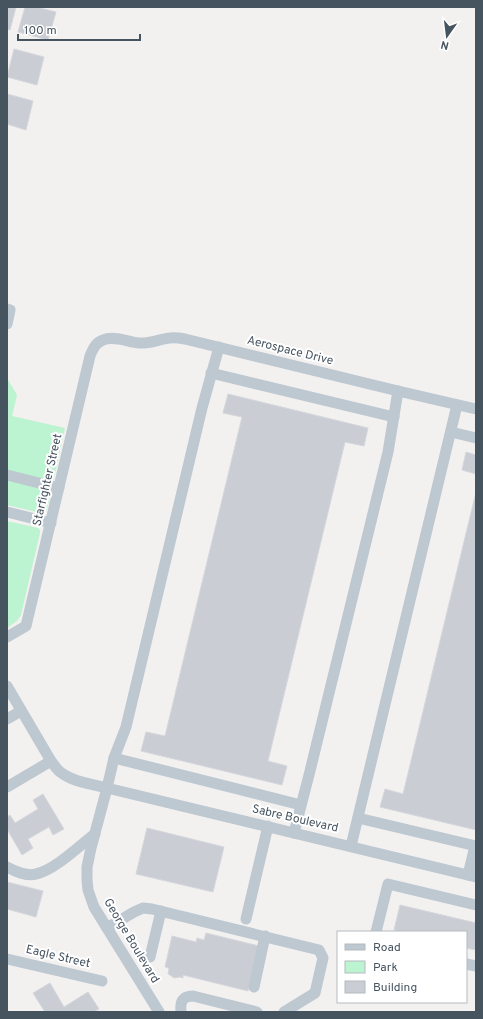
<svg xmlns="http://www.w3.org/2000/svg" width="483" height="1019" viewBox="0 0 483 1019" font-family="Overpass,sans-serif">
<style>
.green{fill:#bcf3d0}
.building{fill:#cacdd3;stroke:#d4d7dc}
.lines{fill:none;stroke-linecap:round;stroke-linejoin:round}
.minor{stroke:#bdc8d1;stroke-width:11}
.labels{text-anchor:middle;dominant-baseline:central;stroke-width:4;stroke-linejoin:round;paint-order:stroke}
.street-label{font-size:12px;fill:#465460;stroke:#fff}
</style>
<rect width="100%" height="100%" fill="#f3f0f0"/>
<g class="green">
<path d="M 7,378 L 17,395 L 12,416 L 65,428 L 47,509 L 45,512 L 41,513 L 7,505 Z"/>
<path d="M 7,521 L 38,528 L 40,530 L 40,533 L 21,615 L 17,621 L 7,628 Z"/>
</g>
<g class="building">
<path d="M 7,7 L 16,7 L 10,30 L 7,29 Z"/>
<path d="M 25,7 L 36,7 L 56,12 L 48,40 L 18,32 Z"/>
<path d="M 14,49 L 44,57 L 37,85 L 7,77 Z"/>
<path d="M 7,94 L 33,101 L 26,130 L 7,124 Z"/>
<path d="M 228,394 L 368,428 L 364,446 L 345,442 L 268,761 L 287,766 L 282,785 L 141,751 L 146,732 L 165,736 L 242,417 L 223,413 Z"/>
<path d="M 466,452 L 476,455 L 476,474 L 462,470 Z"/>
<path d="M 476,492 L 476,830 L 380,807 L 385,789 L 403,794 Z"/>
<path d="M 43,794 L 64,829 L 53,835 L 49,827 L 28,839 L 33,848 L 22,855 L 7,829 L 7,817 L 10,815 L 15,823 L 38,809 L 33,800 Z"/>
<path d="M 147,828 L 224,847 L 213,892 L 136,874 Z"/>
<path d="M 7,882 L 43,891 L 36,917 L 7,909 Z"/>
<path d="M 400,905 L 476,923 L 476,950 L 466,948 L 466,932 L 402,932 L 394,930 Z"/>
<path d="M 206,933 L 259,946 L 248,991 L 183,975 L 183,978 L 180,977 L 174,978 L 170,975 L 168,974 L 169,968 L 165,967 L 172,936 L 196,942 L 197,938 L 204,940 Z"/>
<path d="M 50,983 L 64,1007 L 88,992 L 99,1009 L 93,1012 L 45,1012 L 33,993 Z"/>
</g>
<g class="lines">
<g class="minor">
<path d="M 7,309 L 10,310 L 7,324"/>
<path d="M 219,347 L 202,408 L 126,727 L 114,758 L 107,788 L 476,877"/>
<path d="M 211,373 L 394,417"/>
<path d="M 451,432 L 476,438"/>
<path d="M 7,475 L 59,488"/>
<path d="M 7,512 L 51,523"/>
<path d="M 7,637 L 26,626 L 90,356 C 93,349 95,343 103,340 C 114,335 128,342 139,343 C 150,344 159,339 170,338 C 175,337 180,338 185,339 L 398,391 L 476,409"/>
<path d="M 7,686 L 51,761 C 54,765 56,768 59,771 C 72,782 91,784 107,788 L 91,848 L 87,867 L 87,880 L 88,890 L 94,907 L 159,1012"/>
<path d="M 7,719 L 21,711"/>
<path d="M 114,758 L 301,805"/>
<path d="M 7,787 L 51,761"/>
<path d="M 358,818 L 476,846"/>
<path d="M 294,833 L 310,771 L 388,452 L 398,391"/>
<path d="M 351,846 L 457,405"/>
<path d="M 7,867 C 14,871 28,877 36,874 C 55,870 79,846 95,834"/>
<path d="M 468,875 L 475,846"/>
<path d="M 246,919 L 268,826"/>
<path d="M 107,928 L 134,912 L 143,908 L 152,909 L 319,950 L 323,958 L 315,993 L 284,1012"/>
<path d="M 376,932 L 388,884 L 476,905"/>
<path d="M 150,957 L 161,911"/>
<path d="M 7,959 L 102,981"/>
<path d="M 466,964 L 476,966"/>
<path d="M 254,987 L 265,936"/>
<path d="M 181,1012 C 180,1002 182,996 193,996 L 257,1012"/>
</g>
</g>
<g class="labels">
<g class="street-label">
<text transform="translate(290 351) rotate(14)">Aerospace Drive</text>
<text transform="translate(48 480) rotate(-77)">Starfighter Street</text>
<text transform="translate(295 819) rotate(13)">Sabre Boulevard</text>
<text transform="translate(131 941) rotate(59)">George Boulevard</text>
<text transform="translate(58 957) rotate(13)">Eagle Street</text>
</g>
</g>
<rect width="483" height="1019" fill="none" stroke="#465460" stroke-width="16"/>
<rect x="337" y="931" width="130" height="72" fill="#ffffff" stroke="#b5bbbf"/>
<rect x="345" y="944" width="20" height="6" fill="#bdc8d1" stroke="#b5bbbf"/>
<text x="373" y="951" font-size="12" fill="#465460">Road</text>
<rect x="345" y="961" width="20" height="12" fill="#bcf3d0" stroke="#b5bbbf"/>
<text x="373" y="971" font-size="12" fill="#465460">Park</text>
<rect x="345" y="981" width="20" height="12" fill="#cacdd3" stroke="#b5bbbf"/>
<text x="373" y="991" font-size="12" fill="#465460">Building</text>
<g transform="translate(447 36) rotate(194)" stroke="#ffffff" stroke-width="3" paint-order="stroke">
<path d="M0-3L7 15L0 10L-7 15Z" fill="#465460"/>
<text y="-6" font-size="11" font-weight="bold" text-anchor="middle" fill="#465460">N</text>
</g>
<path d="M18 34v6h122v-6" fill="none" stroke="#465460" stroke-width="2"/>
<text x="24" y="34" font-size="12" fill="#465460" stroke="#ffffff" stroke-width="3" paint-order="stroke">100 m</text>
</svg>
